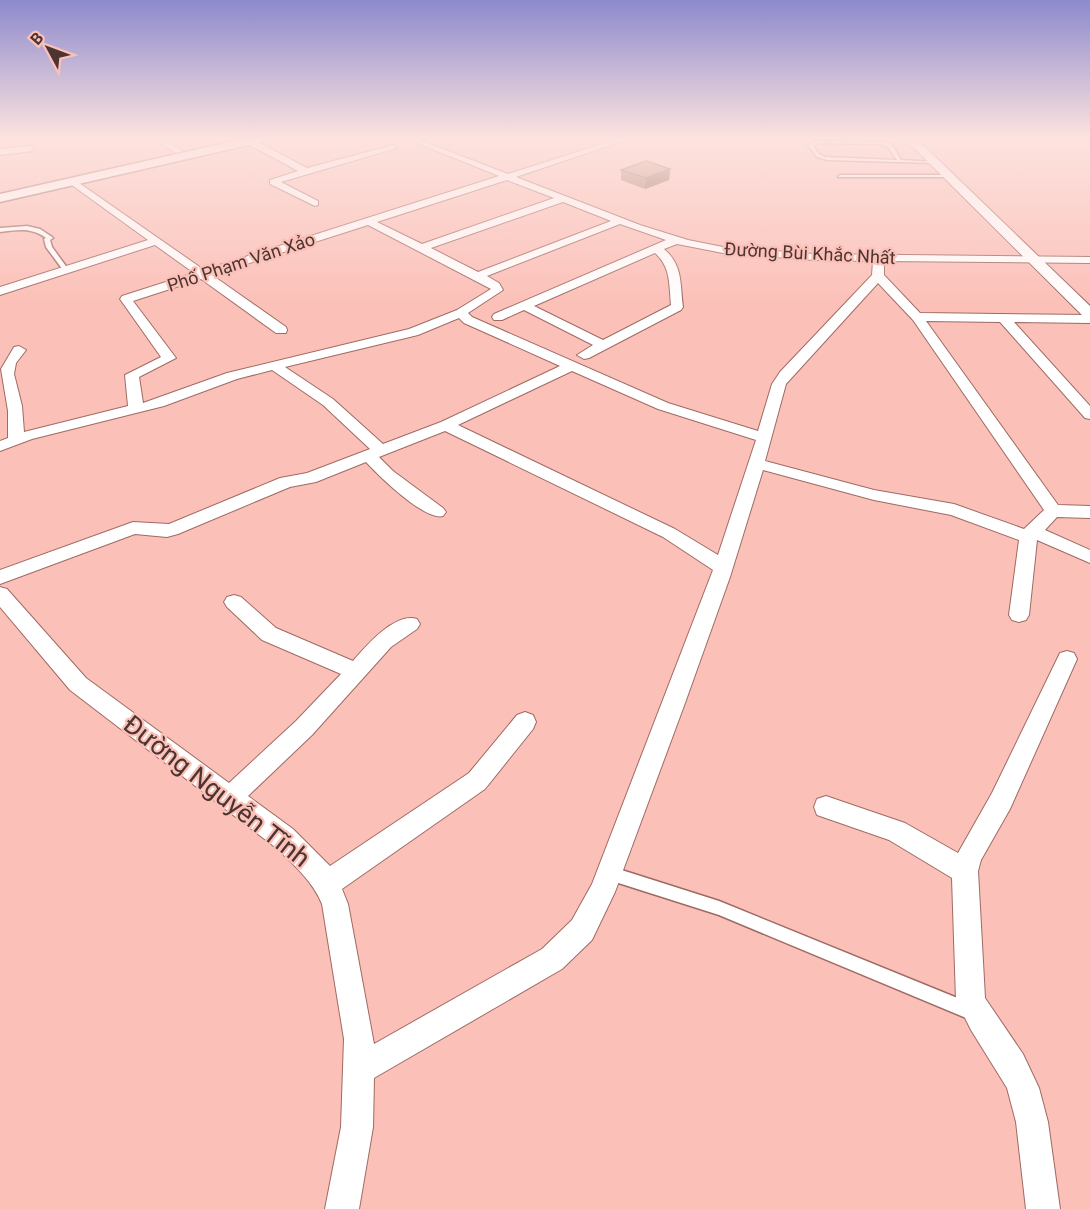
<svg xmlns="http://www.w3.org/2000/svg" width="1090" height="1209" viewBox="0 0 1090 1209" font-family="Roboto,sans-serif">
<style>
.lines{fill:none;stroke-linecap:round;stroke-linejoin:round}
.service-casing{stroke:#9f6a63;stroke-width:3}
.minor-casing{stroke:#9f6a63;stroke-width:2}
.tertiary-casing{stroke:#9f6a63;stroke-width:2}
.secondary-casing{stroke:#9f6a63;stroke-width:3}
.service{fill:#fff;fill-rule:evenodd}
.minor{fill:#fff;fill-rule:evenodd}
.tertiary{fill:#fff;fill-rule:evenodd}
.secondary{fill:#fff;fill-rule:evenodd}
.wall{fill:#a07660}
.shaded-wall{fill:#82604e}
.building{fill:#ba8970;stroke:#82604e;stroke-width:1.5}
.labels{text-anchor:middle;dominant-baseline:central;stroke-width:4.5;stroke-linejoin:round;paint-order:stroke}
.far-street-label{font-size:18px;fill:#4c3431;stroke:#fbc0b8}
.near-street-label{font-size:26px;fill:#4c3431;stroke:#fbc0b8}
</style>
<rect width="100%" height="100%" fill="#fbc0b8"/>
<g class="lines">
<defs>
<g id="service">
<path d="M 818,141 L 882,142 L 892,145 L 901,160 L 936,162 L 934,163 L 827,160 L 817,157 L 808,145 ZM 819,143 L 881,144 L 888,147 L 897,160 L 825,157 L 819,154 L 813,146 Z"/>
<path d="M 840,175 L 949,175 L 951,176 L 949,177 L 838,177 Z"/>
<path d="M 27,226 L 40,229 L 52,237 L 53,238 L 50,240 L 52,247 L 68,269 L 67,270 L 63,270 L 46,247 L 44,239 L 46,238 C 31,227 17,230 0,232 L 0,228 Z"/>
<path d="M 609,866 L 719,901 L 977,1006 L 979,1012 L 977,1018 L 971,1020 L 719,915 L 609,880 L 604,878 L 602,873 L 604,868 Z"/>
</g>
<g id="minor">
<path d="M 151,137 L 160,137 L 183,151 L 176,153 Z"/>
<path d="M 402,137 L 412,137 L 508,174 L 624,137 L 635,137 L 516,177 L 640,225 L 688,240 L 723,247 L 814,254 L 1090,257 L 1090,263 L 884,261 L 884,275 L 920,313 L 1090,315 L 1090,323 L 1014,322 L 1090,406 L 1090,419 L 1085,418 L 1000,322 L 926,321 L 1058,505 L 1090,506 L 1090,518 L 1057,517 L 1045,530 L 1090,550 L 1090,563 L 1037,540 L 1029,615 L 1026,620 L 1019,622 L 1012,620 L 1009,615 L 1019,540 L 951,515 L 874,500 L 763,470 L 730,577 L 685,703 L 615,892 L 592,940 L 562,969 L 374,1078 L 373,1127 L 359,1209 L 325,1209 L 341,1127 L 344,1039 L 322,904 C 312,880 293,864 275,847 L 70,690 L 0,607 L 0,587 L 7,589 L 86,678 L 229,783 L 296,721 L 341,674 L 262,640 L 227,607 L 224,602 L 227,597 L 234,595 L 241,597 L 276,628 L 353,661 C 366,646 395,612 417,619 L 420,624 L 417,629 L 391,647 L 312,735 L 248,796 L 293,829 L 330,866 L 469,773 L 517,715 L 525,712 L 533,715 L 536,722 L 533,729 L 485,789 L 342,889 L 348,904 L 374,1044 L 542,949 L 572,920 L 592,884 L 713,570 L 663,537 L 445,431 L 379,457 L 393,471 L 443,508 L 446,512 L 443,516 C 425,521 379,476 366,462 L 316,482 L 290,487 L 178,534 L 167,537 L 135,534 L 0,584 L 0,570 L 133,522 L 169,524 L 280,478 L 307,473 L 370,449 L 323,405 L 272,370 L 237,379 L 164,406 L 32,439 L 0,451 L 0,441 L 8,438 L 8,411 L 1,369 L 14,347 L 19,346 L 26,350 L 16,363 L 14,374 L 22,406 L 24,432 L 128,406 L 125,375 L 161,357 L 120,299 L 122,296 L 194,273 L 155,245 L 0,295 L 0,287 L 148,240 L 69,183 L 67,181 L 72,178 L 204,270 L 499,176 ZM 507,180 L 554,198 L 422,244 L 377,222 ZM 563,202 L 611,221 L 478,272 L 431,248 ZM 620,224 L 666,240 L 494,314 L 492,317 L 494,320 L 502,320 L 524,310 L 593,345 L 577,355 L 584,359 L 589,358 L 681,310 L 683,307 C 680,284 683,265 664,249 L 677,244 L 723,253 L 814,260 L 873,261 L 872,275 L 780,372 L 772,384 L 758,431 L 668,403 L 472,317 L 468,313 L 503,290 L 499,283 L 487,276 ZM 368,225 L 491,289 L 457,310 L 409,329 L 227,373 L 143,403 L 139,377 L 176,358 L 133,301 L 201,279 L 276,333 L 286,333 L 287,330 L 286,327 L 212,275 ZM 655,253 C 671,267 669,285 671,305 L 603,340 L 534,306 ZM 878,283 L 913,320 L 1044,510 L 1024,529 L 954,504 L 874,490 L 765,461 L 786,384 ZM 459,318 L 464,323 L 560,366 L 441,422 L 383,444 L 333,399 L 285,367 L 418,335 ZM 572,371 L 658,409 L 756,440 L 718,555 L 675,529 L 458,425 Z"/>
<path d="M 246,139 L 252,139 L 307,168 L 393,145 L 397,148 L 281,182 L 318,201 L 318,205 L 315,206 L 270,184 L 270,180 L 298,171 L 246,143 Z"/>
<path d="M 30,146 L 34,149 L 33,151 L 0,155 L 0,149 Z"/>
<path d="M 1067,651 L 1074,653 L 1077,659 L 1010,809 L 981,860 L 978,871 L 985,998 L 1023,1054 L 1039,1088 L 1048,1122 L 1060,1209 L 1026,1209 L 1016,1122 L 1007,1088 L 971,1030 L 956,1000 L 952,878 L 889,840 L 817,815 L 814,807 L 817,799 L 826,796 L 905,823 L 958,853 L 992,793 L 1060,653 Z"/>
</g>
<path id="tertiary" d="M 898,137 L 909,137 L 924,146 L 1090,306 L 1090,320 L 1085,318 L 916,150 Z"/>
<path id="secondary" d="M 252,137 L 272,137 L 266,141 L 0,202 L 0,194 Z"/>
</defs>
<use href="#service" class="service-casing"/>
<use href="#minor" class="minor-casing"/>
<use href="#tertiary" class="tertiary-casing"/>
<use href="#secondary" class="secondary-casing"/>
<use href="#service" class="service"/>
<use href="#minor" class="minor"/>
<use href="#tertiary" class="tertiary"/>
<use href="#secondary" class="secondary"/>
</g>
<path class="wall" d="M 670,169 L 669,180 L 645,189 L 621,180 L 621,170 Z"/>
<path class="shaded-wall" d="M 670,169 L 669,180 L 645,189 L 646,178 Z"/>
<path class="building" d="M 646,161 L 670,169 L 646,178 L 621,170 Z"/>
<linearGradient id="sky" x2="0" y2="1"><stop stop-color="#8d8acd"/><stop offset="0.45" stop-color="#fde3df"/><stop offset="1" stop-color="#fde3df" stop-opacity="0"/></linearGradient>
<rect width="1090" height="306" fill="url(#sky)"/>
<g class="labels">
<g class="far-street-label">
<text transform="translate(810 253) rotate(3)">Đường Bùi Khắc Nhất</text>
<text transform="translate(241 262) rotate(-18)">Phố Phạm Văn Xảo</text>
</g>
<g class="near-street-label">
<text transform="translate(217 791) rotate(38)">Đường Nguyễn Tĩnh</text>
</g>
</g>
<g transform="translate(48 48) rotate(311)" stroke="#fbc0b8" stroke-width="4.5" paint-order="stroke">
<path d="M0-4.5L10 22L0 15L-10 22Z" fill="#4c3431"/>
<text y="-9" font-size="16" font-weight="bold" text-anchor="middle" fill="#4c3431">B</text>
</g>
</svg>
